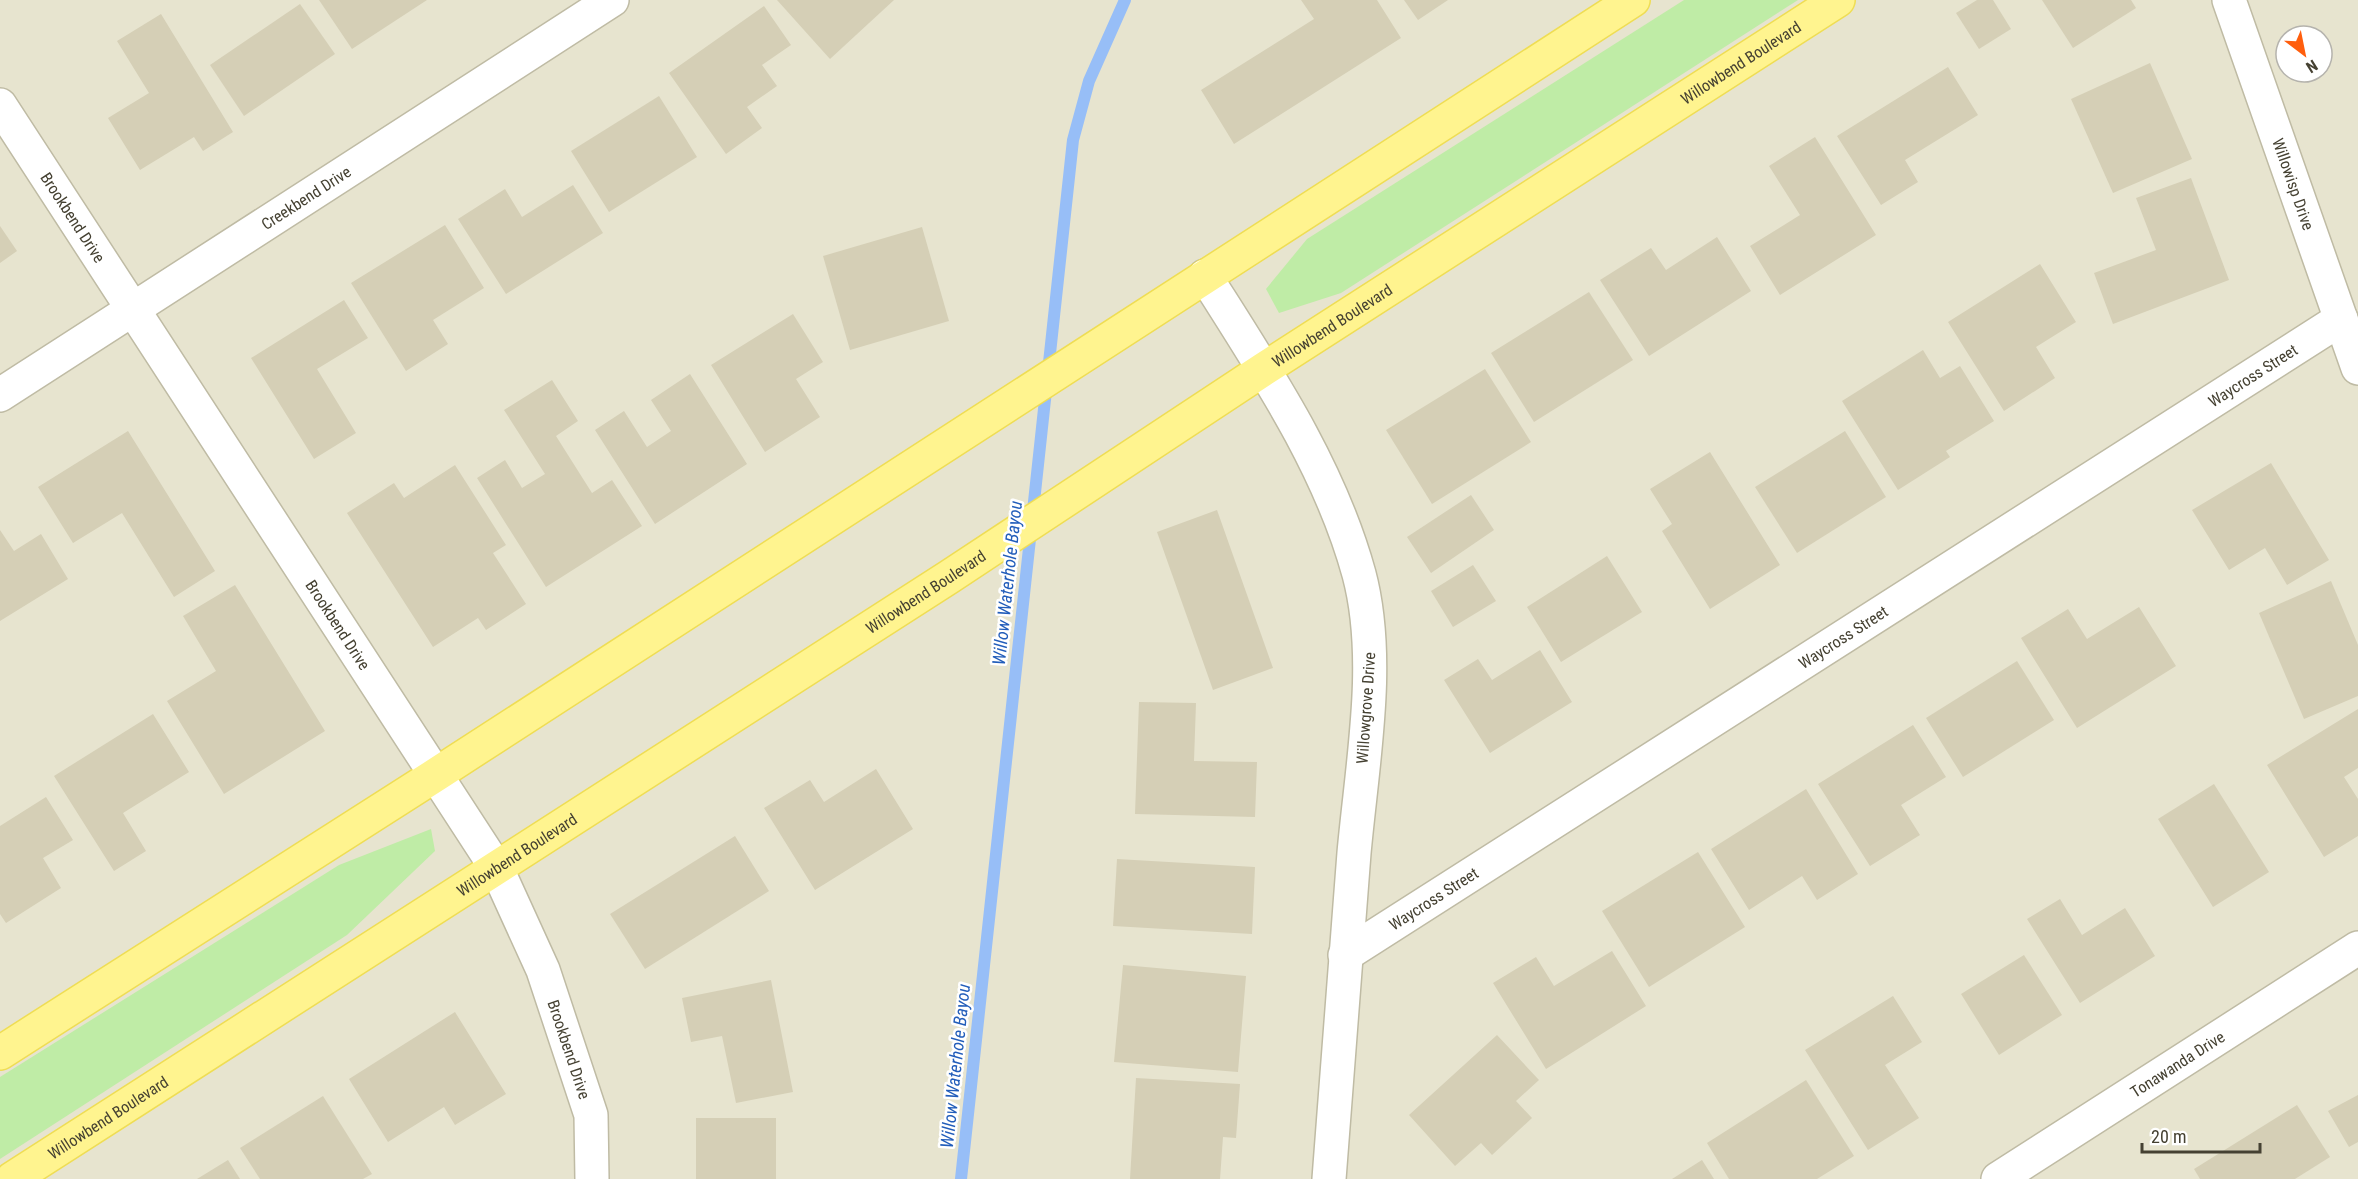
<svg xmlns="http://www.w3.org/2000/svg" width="2358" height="1179" viewBox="0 0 2358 1179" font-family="'Roboto Condensed',sans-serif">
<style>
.residential{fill:#e7e4cf;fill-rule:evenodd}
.green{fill:#bfeca6}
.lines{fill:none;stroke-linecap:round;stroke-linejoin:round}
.stream{stroke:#97bef7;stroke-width:12}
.building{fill:#d5cfb6}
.minor-casing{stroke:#bfbba4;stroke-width:36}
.major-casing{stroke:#efdd54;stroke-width:36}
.minor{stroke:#fff;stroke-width:33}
.major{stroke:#fff48f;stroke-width:33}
.labels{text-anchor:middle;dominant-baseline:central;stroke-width:5;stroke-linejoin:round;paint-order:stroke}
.street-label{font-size:16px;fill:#454132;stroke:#fff}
.water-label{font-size:18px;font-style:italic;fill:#225dba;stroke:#fff}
</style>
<rect width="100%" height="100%" fill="#f3f1e2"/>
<path class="residential" d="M 0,0 L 2358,0 L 2358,1179 L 0,1179 ZM 2286,36 L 2322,36 L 2322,72 L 2286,72 Z"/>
<g class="green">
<path d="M 1684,0 L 1798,0 L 1341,293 L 1279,313 L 1266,289 L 1307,239 Z"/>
<path d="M 431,829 L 435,851 L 347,935 L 0,1159 L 0,1077 L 339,865 Z"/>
</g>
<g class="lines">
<path class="stream" d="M 961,1179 L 1073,140 L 1089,81 L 1125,0"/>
</g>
<g class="building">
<path d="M 319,0 L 427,0 L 352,49 Z"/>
<path d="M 777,0 L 894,0 L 830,59 Z"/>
<path d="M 1301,0 L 1377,0 L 1401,38 L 1234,144 L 1201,90 L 1314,19 Z"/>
<path d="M 1404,0 L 1448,0 L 1418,20 Z"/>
<path d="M 1977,0 L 1993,0 L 2011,29 L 1979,49 L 1956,13 Z"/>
<path d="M 2042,0 L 2131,0 L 2136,8 L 2073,48 Z"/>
<path d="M 300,4 L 335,54 L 244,116 L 210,65 Z"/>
<path d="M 764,6 L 791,45 L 762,65 L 777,86 L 747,107 L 762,128 L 726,154 L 669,73 Z"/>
<path d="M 161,14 L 233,132 L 203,151 L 194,137 L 140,170 L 108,118 L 149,93 L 117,41 Z"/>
<path d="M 2150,63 L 2192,159 L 2113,193 L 2071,99 Z"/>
<path d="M 1948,67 L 1978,115 L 1905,160 L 1918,182 L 1881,205 L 1837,136 Z"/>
<path d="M 659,96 L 697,157 L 609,212 L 571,151 Z"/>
<path d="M 1815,137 L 1876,235 L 1780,295 L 1750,246 L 1800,215 L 1769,166 Z"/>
<path d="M 2191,178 L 2229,280 L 2113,324 L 2094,273 L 2156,250 L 2136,198 Z"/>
<path d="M 573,185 L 603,233 L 506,294 L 458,219 L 505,189 L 522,217 Z"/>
<path d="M 445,225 L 484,288 L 433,320 L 448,344 L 406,371 L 351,283 Z"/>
<path d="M 0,226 L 17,251 L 0,263 Z"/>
<path d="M 922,227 L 949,321 L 850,350 L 823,256 Z"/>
<path d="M 1717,237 L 1751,291 L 1649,356 L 1600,280 L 1651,248 L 1666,270 Z"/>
<path d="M 2040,264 L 2076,322 L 2036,347 L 2055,378 L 2004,411 L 1948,322 Z"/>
<path d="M 1589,292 L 1633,360 L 1534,422 L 1491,353 Z"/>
<path d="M 344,300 L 368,338 L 317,369 L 356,433 L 314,459 L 251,358 Z"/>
<path d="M 793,314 L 823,362 L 796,379 L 820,417 L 765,452 L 711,365 Z"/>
<path d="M 1923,350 L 1940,378 L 1960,366 L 1994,421 L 1946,451 L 1950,457 L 1898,490 L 1842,401 Z"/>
<path d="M 1485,369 L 1531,442 L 1432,504 L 1386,430 Z"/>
<path d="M 690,374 L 747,464 L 655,524 L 595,430 L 624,411 L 647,447 L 671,431 L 651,400 Z"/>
<path d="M 552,380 L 578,421 L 556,436 L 592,493 L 612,480 L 642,526 L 546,587 L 477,478 L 505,460 L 522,488 L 545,474 L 504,410 Z"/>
<path d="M 128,431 L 215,571 L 174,597 L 122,513 L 73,543 L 38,487 Z"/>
<path d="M 1845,431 L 1886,497 L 1797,553 L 1755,487 Z"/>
<path d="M 1710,452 L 1780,565 L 1710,609 L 1662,531 L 1672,524 L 1650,489 Z"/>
<path d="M 2271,463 L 2329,560 L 2287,585 L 2265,548 L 2229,570 L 2192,510 Z"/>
<path d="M 455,465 L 506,545 L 493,553 L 526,604 L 486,630 L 478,618 L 433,647 L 347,513 L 394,483 L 404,498 Z"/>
<path d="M 1471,495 L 1494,530 L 1431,573 L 1407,537 Z"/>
<path d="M 1217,510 L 1273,668 L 1213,690 L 1157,532 Z"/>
<path d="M 0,530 L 14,551 L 41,534 L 68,579 L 0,621 Z"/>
<path d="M 1607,556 L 1642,612 L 1561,662 L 1527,607 Z"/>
<path d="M 1473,565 L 1496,601 L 1453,627 L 1431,591 Z"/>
<path d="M 2331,581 L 2358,645 L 2358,696 L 2304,719 L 2259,613 Z"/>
<path d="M 235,585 L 325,731 L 224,794 L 167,701 L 216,671 L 183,616 Z"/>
<path d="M 2139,607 L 2176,666 L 2077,728 L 2021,638 L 2068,609 L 2087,639 Z"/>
<path d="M 1540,650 L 1572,702 L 1490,753 L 1444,680 L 1478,659 L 1492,680 Z"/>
<path d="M 2017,661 L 2054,720 L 1963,777 L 1926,718 Z"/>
<path d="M 1139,702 L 1196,703 L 1194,761 L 1257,762 L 1255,817 L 1135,814 Z"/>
<path d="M 2358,709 L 2358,768 L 2344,777 L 2358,799 L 2358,836 L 2324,857 L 2267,765 Z"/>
<path d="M 153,714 L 189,772 L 123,813 L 146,851 L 114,871 L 54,776 Z"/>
<path d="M 1913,725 L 1946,777 L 1901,805 L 1920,835 L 1870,866 L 1818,784 Z"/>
<path d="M 876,769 L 913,829 L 815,890 L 764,808 L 810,780 L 824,802 Z"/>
<path d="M 2214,784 L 2269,872 L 2213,907 L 2158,819 Z"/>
<path d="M 1806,789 L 1858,874 L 1817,900 L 1802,876 L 1749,910 L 1711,849 Z"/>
<path d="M 46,797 L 73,840 L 43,858 L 61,888 L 6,923 L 0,914 L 0,826 Z"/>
<path d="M 735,836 L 769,891 L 645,969 L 610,914 Z"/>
<path d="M 1698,852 L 1745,927 L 1649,987 L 1602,911 Z"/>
<path d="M 1117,859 L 1255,867 L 1252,934 L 1113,926 Z"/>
<path d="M 2060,899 L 2082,935 L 2125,908 L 2155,956 L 2080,1003 L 2027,919 Z"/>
<path d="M 1612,951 L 1646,1006 L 1546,1069 L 1493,983 L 1536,957 L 1554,986 Z"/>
<path d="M 2024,955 L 2062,1015 L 1999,1055 L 1961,994 Z"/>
<path d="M 1123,965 L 1246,976 L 1238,1072 L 1114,1062 Z"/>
<path d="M 771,980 L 793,1092 L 736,1103 L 722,1036 L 691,1042 L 682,998 Z"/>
<path d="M 1893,996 L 1922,1042 L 1885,1065 L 1919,1118 L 1868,1150 L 1805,1050 Z"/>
<path d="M 455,1012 L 506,1094 L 455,1125 L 444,1107 L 388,1142 L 349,1079 Z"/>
<path d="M 1497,1035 L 1539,1080 L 1516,1101 L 1532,1118 L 1492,1155 L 1481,1143 L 1455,1166 L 1409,1115 Z"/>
<path d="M 1136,1078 L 1240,1084 L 1236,1138 L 1223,1137 L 1220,1179 L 1130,1179 Z"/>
<path d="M 1806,1080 L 1854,1156 L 1817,1179 L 1729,1179 L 1707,1143 Z"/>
<path d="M 2358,1095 L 2358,1142 L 2349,1147 L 2328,1111 Z"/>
<path d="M 323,1096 L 372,1174 L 363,1179 L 260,1179 L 240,1148 Z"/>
<path d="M 2297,1105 L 2330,1157 L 2295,1179 L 2200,1179 L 2194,1169 Z"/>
<rect x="696" y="1118" width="80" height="61"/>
<path d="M 228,1160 L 240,1179 L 197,1179 Z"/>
<path d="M 1702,1160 L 1714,1179 L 1672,1179 Z"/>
</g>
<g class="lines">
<defs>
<g id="minor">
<path id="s1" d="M 2229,0 L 2358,368"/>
<path id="s2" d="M 0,105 L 497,869 L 543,970 L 591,1115 L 592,1179"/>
<path d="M 1205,276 C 1265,371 1329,465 1359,574 C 1382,660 1362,764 1354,853 C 1345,961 1337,1070 1329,1179"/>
<path id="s3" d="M 0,395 L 612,0"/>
<path id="s4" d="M 1345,955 L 2341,319"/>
<path id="s5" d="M 1998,1179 L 2358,948"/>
</g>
<g id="major">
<path d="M 0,1053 L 437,774 L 1633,0"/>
<path id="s6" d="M 12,1179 L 949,577 L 1264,369 L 1838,0"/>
</g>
</defs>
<use href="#minor" class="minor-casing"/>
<use href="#major" class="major-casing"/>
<use href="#minor" class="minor"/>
<use href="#major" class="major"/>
</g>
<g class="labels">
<g class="street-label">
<text stroke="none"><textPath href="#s6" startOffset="2058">Willowbend Boulevard</textPath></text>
<text stroke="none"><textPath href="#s1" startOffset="195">Willowisp Drive</textPath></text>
<text stroke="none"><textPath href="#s3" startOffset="364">Creekbend Drive</textPath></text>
<text stroke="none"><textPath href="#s2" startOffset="134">Brookbend Drive</textPath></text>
<text stroke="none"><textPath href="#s6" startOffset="1572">Willowbend Boulevard</textPath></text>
<text stroke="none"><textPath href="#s4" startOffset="1077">Waycross Street</textPath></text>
<text stroke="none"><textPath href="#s6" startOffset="1086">Willowbend Boulevard</textPath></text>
<text stroke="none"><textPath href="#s2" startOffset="620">Brookbend Drive</textPath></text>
<text stroke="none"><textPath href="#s4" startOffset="591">Waycross Street</textPath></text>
<text transform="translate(1366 708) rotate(-86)">Willowgrove Drive</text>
<text stroke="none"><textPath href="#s6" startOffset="600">Willowbend Boulevard</textPath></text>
<text stroke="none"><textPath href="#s4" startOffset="105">Waycross Street</textPath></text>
<text stroke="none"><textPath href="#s2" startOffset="1106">Brookbend Drive</textPath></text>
<text stroke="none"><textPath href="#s5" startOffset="213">Tonawanda Drive</textPath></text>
<text stroke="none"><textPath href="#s6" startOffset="114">Willowbend Boulevard</textPath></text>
</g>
<g class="water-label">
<text transform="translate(1007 583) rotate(-84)">Willow Waterhole Bayou</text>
<text transform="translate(955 1066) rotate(-84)">Willow Waterhole Bayou</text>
</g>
</g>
<g transform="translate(2304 54) rotate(148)"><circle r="28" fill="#ffffff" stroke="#b5b3ad" stroke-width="1.5"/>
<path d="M0-4.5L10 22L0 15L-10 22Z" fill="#ff5e0d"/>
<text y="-9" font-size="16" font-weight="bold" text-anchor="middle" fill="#454132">N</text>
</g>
<path d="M2142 1143v9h118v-9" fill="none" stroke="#454132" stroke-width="3"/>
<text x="2151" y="1143" font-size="18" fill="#454132" stroke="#ffffff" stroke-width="4.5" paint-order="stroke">20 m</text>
</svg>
